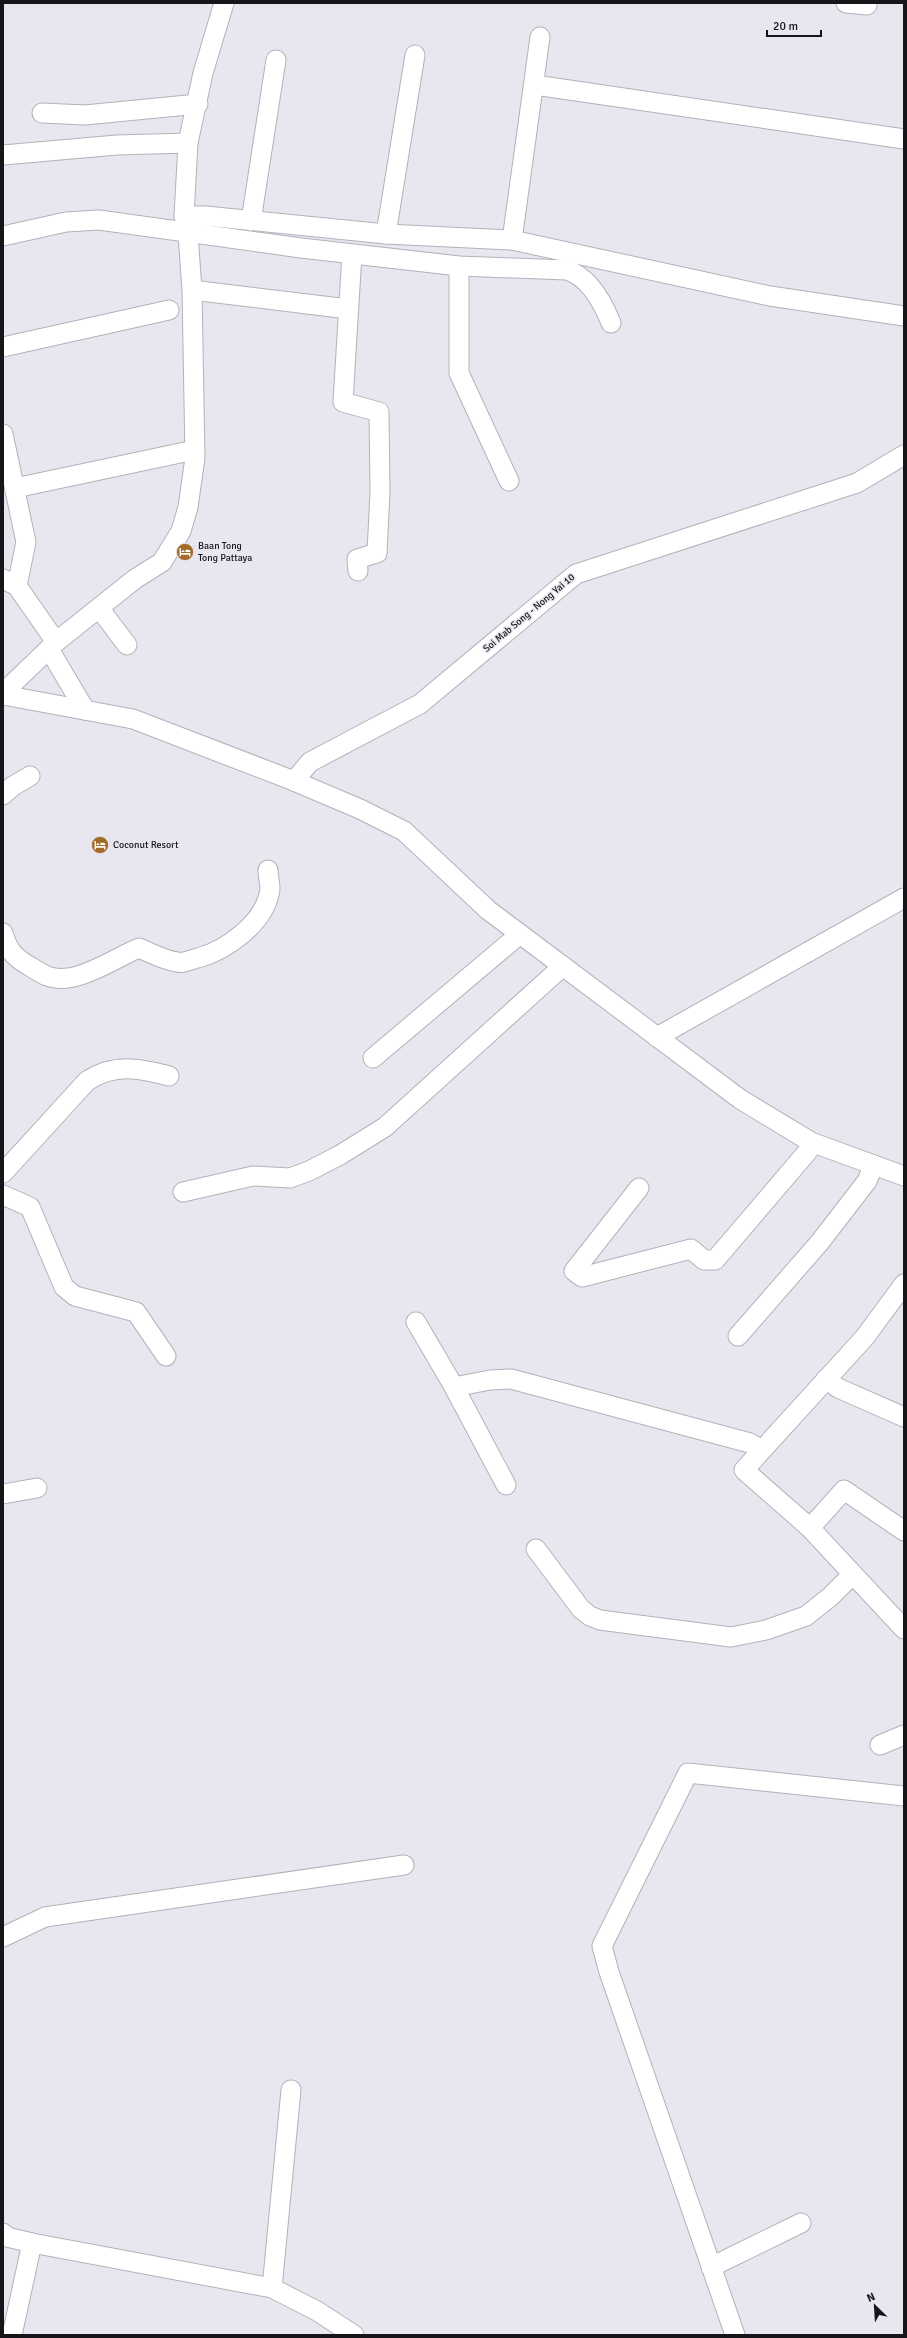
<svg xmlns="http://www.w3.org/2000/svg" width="907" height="2338" viewBox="0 0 907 2338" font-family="Signika,sans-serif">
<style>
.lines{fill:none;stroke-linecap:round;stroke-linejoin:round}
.minor-casing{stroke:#b3b1ba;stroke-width:21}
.minor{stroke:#fff;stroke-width:19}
.labels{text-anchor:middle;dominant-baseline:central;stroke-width:3;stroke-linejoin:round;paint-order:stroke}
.poi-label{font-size:10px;fill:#161519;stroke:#e8e6ef;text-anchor:start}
.street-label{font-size:10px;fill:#161519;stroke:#e8e6ef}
</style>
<rect width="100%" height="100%" fill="#e8e6ef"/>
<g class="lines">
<defs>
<g id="minor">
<path d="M 846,3 L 867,5"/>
<path d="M 535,85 L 904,139"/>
<path d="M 42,113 L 85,115 L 198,104"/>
<path d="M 3,155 L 117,145 L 188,143"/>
<path d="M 184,216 L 206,216 L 386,234 L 512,240 L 770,296 L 904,316"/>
<path d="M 251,221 L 276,60"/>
<path d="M 386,234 L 415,55"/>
<path d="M 3,236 L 66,222 L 99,220 L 301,248 L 459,266 L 567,270 C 589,277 603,303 611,323"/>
<path d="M 512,240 L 540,37"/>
<path d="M 352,254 L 343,402 L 379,412 L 380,492 L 377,553 L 357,559 L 358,571"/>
<path d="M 459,266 L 459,373 L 509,481"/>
<path d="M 192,290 L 340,308"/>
<path d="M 3,347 L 169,310"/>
<path d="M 3,434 L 26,542 L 17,586"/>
<path d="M 15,488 L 185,452"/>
<path d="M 3,579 L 17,586 L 56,642"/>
<path d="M 99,608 L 127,645"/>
<path d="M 49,649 L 85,710"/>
<path d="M 3,693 L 56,642 L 135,579 L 162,562 L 181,531 L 188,507 L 195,458 L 192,290 L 188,234 L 184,216 L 188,143 L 203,73 L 224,3"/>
<path d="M 3,695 L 133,719 L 294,781 L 360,809 L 404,831 L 488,910 L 740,1099 L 811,1142 L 904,1176"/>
<path d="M 294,781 L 310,762 L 420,704 L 576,574 L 857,483 L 904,455"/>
<path d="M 3,795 L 13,786 L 30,776"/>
<path d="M 3,933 C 8,951 15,958 31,967 C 36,970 42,974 47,976 C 75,987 114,958 139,948 C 151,953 164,960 177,962 C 182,964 192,959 198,958 C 227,950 266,922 270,889 C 270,883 268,876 268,870"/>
<path d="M 657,1037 L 904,898"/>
<path d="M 373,1058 L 520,934"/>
<path d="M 3,1173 L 87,1081 C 114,1063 139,1068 169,1076"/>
<path d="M 639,1188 L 574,1271 L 582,1277 L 691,1249 L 704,1260 L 715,1260 L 808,1151 L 811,1142"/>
<path d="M 183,1192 L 253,1176 L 290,1178 L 309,1171 L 340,1155 L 385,1127 L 563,966"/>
<path d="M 3,1195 L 30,1207 L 64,1287 L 75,1296 L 136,1312 L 166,1356"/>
<path d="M 904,1284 L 865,1337 L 744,1470 L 810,1528 L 904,1629"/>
<path d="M 416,1322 L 454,1387 L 506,1485"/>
<path d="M 738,1336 L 820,1242 L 867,1181 L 874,1165"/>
<path d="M 826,1379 L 838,1388 L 904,1417"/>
<path d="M 454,1387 L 490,1380 L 511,1379 L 750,1443 L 762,1450"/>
<path d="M 3,1494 L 37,1488"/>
<path d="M 810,1528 L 844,1490 L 904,1531"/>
<path d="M 536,1549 L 581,1609 L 590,1616 L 600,1620 L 731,1637 L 766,1630 L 806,1616 L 830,1597 L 852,1575"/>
<path d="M 880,1745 L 904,1735"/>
<path d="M 3,1937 L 45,1917 L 404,1865"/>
<path d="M 3,2233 L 7,2237 L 32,2243 L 272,2288 L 317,2311 L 354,2335"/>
<path d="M 711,2267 L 801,2223"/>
<path d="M 272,2288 L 291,2090"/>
<path d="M 12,2335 L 32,2243"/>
<path d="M 735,2335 L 609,1972 L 602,1946 L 688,1773 L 904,1796"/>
</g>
</defs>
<use href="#minor" class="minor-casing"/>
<use href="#minor" class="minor"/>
</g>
<defs>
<symbol id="hotel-disc" viewBox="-11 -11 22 22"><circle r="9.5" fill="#a26c26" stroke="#e8e6ef"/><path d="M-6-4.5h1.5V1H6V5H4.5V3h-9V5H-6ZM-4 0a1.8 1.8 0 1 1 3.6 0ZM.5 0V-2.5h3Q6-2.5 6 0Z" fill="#fff"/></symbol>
</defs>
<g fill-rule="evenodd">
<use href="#hotel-disc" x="175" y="542" width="20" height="20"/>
<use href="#hotel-disc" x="90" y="835" width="20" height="20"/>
</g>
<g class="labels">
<g class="poi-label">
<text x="198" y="546">Baan Tong<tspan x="198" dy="12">Tong Pattaya</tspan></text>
<text x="113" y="845">Coconut Resort</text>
</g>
<g class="street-label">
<text transform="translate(529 613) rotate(-40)">Soi Mab Song - Nong Yai 10</text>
</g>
</g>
<rect width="907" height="2338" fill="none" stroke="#161519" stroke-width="8"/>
<g transform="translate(875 2306) rotate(335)" stroke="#e8e6ef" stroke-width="3" paint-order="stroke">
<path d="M0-3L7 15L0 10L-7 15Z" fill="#161519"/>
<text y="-6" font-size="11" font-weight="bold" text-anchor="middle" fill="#161519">N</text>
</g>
<path d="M767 30v6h54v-6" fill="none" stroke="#161519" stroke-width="2"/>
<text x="773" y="30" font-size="12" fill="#161519" stroke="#e8e6ef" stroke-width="3" paint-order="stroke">20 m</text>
</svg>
